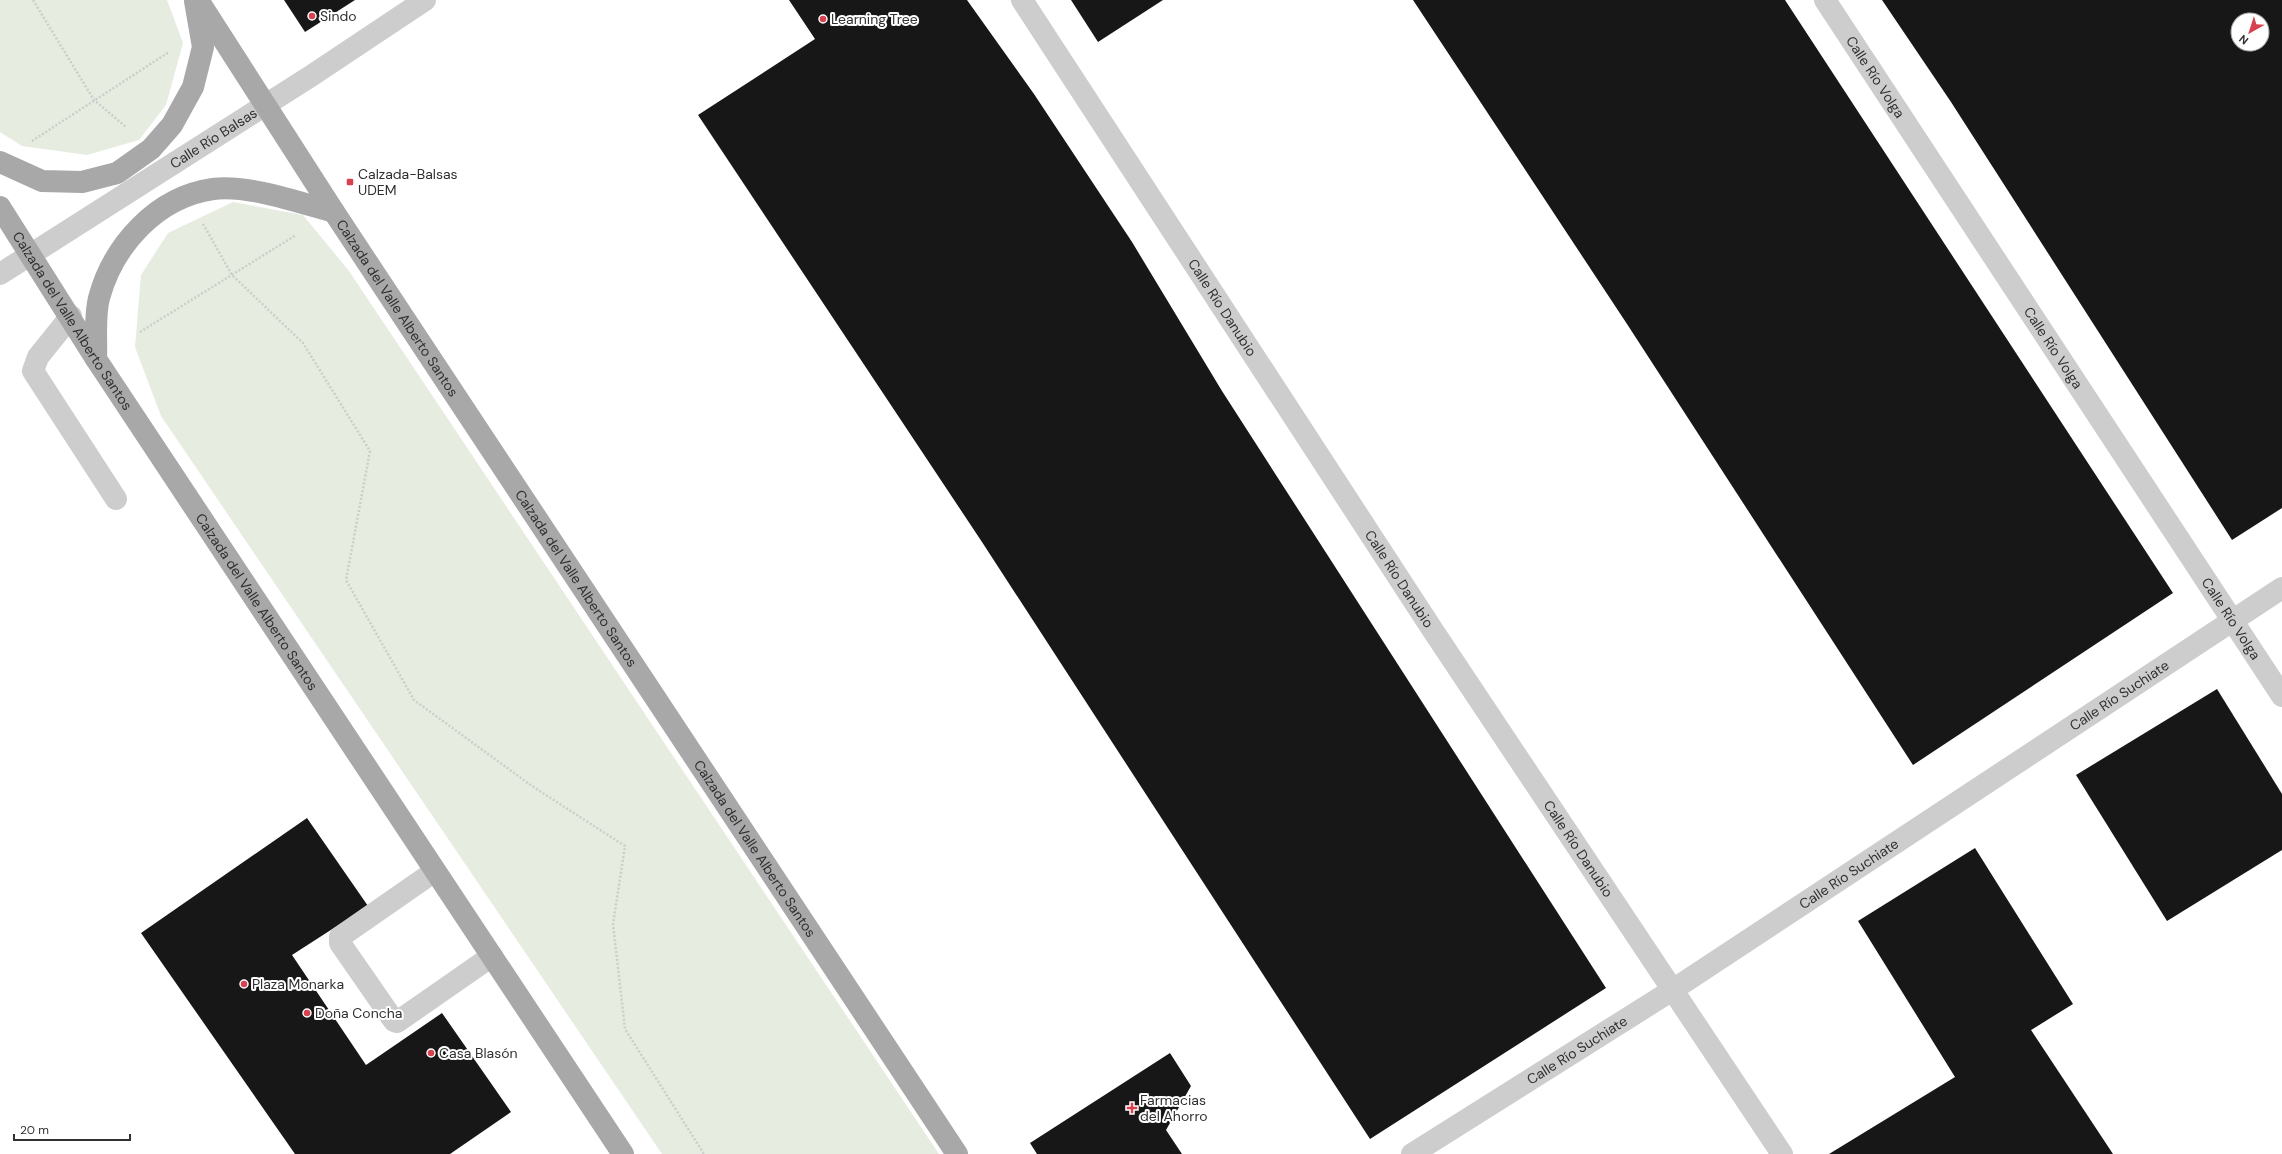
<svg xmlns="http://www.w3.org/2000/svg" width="2282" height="1154" viewBox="0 0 2282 1154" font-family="'DM Sans',sans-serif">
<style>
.green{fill:#e6ecdf}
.building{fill:#171717;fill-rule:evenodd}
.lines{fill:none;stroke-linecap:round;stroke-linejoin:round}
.path{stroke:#cdcdcd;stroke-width:2.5;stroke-dasharray:2 2;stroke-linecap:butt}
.minor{stroke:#cdcdcd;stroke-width:22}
.major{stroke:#a8a8a8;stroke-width:22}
.poi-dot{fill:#d8414f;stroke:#fff;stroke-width:1.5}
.labels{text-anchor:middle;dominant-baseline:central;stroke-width:4;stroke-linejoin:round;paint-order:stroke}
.poi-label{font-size:14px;fill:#303030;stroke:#fff;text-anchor:start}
.street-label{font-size:14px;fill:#303030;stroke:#fff}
</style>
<rect width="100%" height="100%" fill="#fff"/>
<g class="green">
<path d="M 0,0 L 167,0 L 183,43 L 166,105 L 139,140 L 87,155 L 22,146 L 0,132 Z"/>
<path d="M 233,202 L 303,215 L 349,271 L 939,1154 L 662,1154 L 161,416 L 135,347 L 141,275 L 168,233 Z"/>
</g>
<g class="building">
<path d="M 284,0 L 355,0 L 305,32 Z"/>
<path d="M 789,0 L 967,0 L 1034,94 L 1132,242 L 1222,391 L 1606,988 L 1370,1139 L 982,542 L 698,115 L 815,39 Z"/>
<path d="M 1071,0 L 1163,0 L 1098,42 Z"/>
<path d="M 1413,0 L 1785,0 L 2173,593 L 1913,765 L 1627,324 Z"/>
<path d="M 1882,0 L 2282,0 L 2282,508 L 2232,540 L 1951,102 ZM 2238,20 L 2262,20 L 2262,44 L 2238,44 Z"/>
<path d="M 2217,689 L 2282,794 L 2282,850 L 2167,921 L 2076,775 Z"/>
<path d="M 307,818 L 368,906 L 292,955 L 366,1065 L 442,1013 L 511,1112 L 450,1154 L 295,1154 L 141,933 Z"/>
<path d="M 1975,848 L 2073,1004 L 2031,1030 L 2113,1154 L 1829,1154 L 1955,1077 L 1858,921 Z"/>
<path d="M 1170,1053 L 1191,1086 L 1166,1130 L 1182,1154 L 1037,1154 L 1030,1143 Z"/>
</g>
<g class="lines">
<g class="path">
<path d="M 33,0 L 94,100 L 126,127"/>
<path d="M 32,141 L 169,52"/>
<path d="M 203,224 L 232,275 L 303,343 L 370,451 L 346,580 L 414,700 L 532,786 L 625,846 L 613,924 L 625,1029 L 704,1154"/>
<path d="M 140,332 L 296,235"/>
</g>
<g class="minor">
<path id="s1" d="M 1022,0 L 1432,629 L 1782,1154"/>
<path id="s2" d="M 1825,0 L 2282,696"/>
<path id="s3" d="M 0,274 L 311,76 L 425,0"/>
<path d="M 71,316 L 38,357 L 33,371 L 116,499"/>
<path d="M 435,871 L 340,937 L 340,943 L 394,1021 L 397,1022 L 492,956"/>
<path id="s4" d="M 1412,1154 L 1674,989 L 2282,588"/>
</g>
<g class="major">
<path id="s5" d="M 198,0 L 334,212 L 957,1154"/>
<path d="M 0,162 L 42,181 L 82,182 L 117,173 L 151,149 L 172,125 L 193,87 L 203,47 L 195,1"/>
<path id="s6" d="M 0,207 L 96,359 L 623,1154"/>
<path d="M 96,359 C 97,340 94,317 99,298 C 113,246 156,197 213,189 C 247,184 301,203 334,212"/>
</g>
</g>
<g class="poi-dot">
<circle cx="312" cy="16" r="4"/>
<circle cx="823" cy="19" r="4"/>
<rect x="346" y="178" width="8" height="8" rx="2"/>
<circle cx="244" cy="984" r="4"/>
<circle cx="307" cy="1013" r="4"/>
<circle cx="431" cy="1053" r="4"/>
<path d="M1130 1102h4v4h4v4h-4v4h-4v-4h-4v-4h4z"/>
</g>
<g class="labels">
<g class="poi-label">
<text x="320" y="16">Sindo</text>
<text x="831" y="19">Learning Tree</text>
<text x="358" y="174">Calzada-Balsas<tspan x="358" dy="16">UDEM</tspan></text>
<text x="252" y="984">Plaza Monarka</text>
<text x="315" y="1013">Doña Concha</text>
<text x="439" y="1053">Casa Blasón</text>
<text x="1140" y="1100">Farmacias<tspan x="1140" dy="16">del Ahorro</tspan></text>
</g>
<g class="street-label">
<text stroke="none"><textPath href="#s2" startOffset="92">Calle Río Volga</textPath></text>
<text stroke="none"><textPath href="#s3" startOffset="253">Calle Río Balsas</textPath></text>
<text stroke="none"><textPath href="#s1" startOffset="367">Calle Río Danubio</textPath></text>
<text stroke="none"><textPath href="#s5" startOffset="367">Calzada del Valle Alberto Santos</textPath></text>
<text stroke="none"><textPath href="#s6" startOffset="135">Calzada del Valle Alberto Santos</textPath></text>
<text stroke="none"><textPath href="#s2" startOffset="416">Calle Río Volga</textPath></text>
<text stroke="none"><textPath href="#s5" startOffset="691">Calzada del Valle Alberto Santos</textPath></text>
<text stroke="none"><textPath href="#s1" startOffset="691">Calle Río Danubio</textPath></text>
<text stroke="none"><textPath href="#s6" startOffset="471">Calzada del Valle Alberto Santos</textPath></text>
<text stroke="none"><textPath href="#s2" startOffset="740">Calle Río Volga</textPath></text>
<text stroke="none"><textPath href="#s4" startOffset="843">Calle Río Suchiate</textPath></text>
<text stroke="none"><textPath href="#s5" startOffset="1015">Calzada del Valle Alberto Santos</textPath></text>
<text stroke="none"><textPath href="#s1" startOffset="1015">Calle Río Danubio</textPath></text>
<text stroke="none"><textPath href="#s4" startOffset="519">Calle Río Suchiate</textPath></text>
<text stroke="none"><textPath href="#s4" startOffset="195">Calle Río Suchiate</textPath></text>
</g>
</g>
<g transform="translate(2250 32) rotate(219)"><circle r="19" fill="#ffffff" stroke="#acacac"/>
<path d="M0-3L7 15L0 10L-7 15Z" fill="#d8414f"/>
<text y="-6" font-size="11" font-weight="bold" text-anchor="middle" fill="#303030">N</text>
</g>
<path d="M14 1134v6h116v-6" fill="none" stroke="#303030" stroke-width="2"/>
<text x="20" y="1134" font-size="12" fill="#303030" stroke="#ffffff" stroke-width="3" paint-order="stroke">20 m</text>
</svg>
